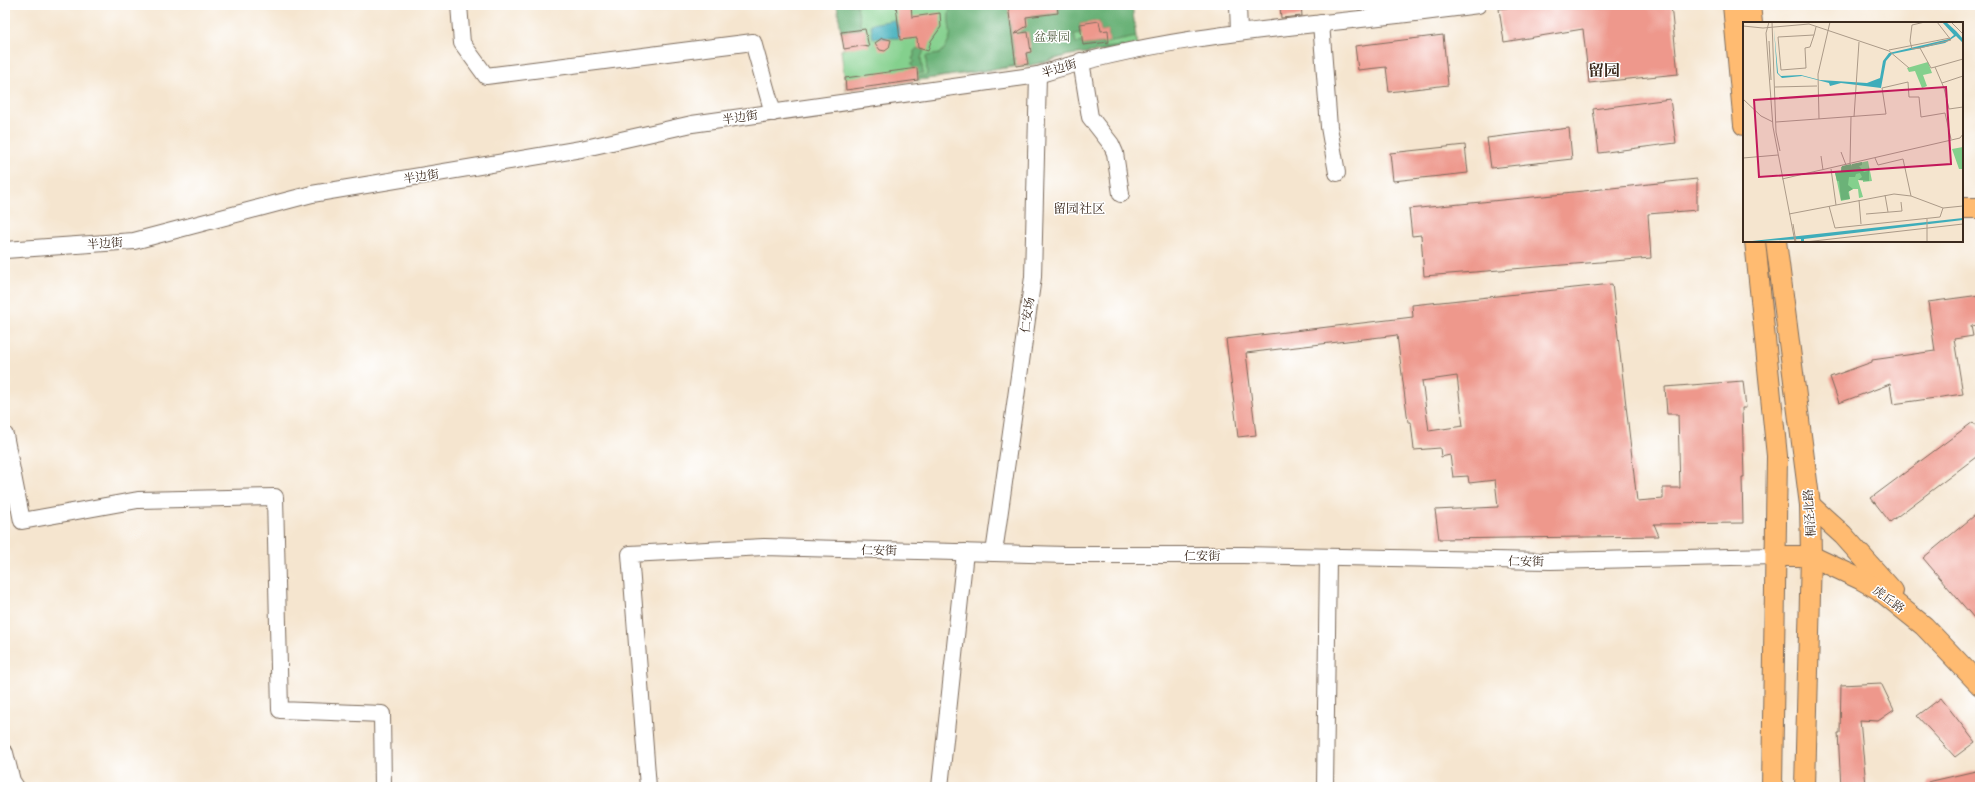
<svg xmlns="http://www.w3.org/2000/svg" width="1985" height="792" viewBox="0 0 1985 792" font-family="'Libre Caslon Text','Noto Serif SC',serif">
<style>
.green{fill:#84d08d;stroke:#607d56}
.forest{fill:#6bb278;stroke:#536e4b}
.water{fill:#3eadba;stroke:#3c6c6c}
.building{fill:#ee988c;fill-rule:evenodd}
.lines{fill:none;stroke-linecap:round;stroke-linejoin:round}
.minor-casing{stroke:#7c6b5c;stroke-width:18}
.major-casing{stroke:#7c6b5c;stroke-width:22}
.minor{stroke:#fff;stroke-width:16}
.major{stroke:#ffbb71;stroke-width:20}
.labels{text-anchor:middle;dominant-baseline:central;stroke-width:3;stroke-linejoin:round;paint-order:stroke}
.park-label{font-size:12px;fill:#515c3f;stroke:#fff}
.street-label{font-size:12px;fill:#3b2a1e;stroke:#fff}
.neighbourhood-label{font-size:13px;fill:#3b2a1e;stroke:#fff}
.district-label{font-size:16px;font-weight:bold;fill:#3b2a1e;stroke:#fff}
.inset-road{fill:none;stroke:#ab9a88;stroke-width:1}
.view{fill:#c2185b;fill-opacity:0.15;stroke:#c2185b;stroke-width:2}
.inset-edge{fill:none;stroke:#3b2a1e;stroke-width:2}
</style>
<rect width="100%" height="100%" fill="#fff"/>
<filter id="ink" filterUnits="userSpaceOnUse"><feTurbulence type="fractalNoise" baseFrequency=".025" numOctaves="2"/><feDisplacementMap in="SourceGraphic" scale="8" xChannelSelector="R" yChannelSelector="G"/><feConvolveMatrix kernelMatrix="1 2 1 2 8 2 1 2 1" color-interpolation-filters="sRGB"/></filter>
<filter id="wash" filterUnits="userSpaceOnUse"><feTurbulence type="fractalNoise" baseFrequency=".012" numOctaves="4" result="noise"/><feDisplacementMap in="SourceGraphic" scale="16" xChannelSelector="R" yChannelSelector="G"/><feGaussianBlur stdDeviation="0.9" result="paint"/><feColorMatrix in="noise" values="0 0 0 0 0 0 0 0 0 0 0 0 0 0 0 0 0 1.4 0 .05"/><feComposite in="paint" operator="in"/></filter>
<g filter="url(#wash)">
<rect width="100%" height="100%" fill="#f5e5cf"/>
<path class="green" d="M 837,5 L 1132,5 L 1137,47 L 1069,55 L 1043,63 L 846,90 L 841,50 L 844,49 Z"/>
<g class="forest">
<path d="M 837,5 L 857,5 L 861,29 L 841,32 Z"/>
<path d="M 1008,5 L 1015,59 L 1013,59 L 1014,66 L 918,80 L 917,77 L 927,75 L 926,56 L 940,54 C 959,32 945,31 950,8 Z"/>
<path d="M 1066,5 L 1132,5 L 1136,37 L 1107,43 L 1107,40 L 1109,39 L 1108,30 L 1101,31 L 1099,21 L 1080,24 L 1081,33 L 1074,34 L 1076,43 L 1083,42 L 1084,45 L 1103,43 L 1104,48 L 1122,46 L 1122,49 L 1069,55 L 1028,66 L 1026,53 L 1030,52 L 1029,38 L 1022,39 L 1020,18 L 1050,14 Z"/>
<path d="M 918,48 L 924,50 L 921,58 L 923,73 L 917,74 L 911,64 L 914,62 L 912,58 L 914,57 L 914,51 Z"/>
</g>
<path class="water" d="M 895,20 L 899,30 L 902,29 L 903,34 L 899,38 L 873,38 L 871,24 Z"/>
<g id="blocks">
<g class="building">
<path d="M 896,5 L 911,5 L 912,17 L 940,13 L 941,27 L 931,41 L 928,51 L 918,48 L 917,38 L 900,40 Z"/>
<path d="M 1008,5 L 1057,5 L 1058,13 L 1026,17 L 1027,26 L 1014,34 L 1028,32 L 1031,52 L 1026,53 L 1028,64 L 1016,66 Z"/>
<path d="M 1301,5 L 1302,16 L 1281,18 L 1280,6 Z"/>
<path d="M 1524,5 L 1671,5 L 1678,74 L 1589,83 L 1583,29 L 1504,42 L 1499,9 Z"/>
<path d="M 1099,21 L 1101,31 L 1108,30 L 1109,42 L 1083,45 L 1080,24 Z"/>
<path d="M 865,29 L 869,47 L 862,46 L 844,49 L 841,32 Z"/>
<path d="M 1443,35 L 1448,85 L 1389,92 L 1386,67 L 1358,70 L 1355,46 Z"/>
<path d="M 882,38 L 891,40 L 889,48 L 885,51 L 880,50 L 875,43 Z"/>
<path d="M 917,68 L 918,80 L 846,90 L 845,78 Z"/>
<path d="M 1670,99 L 1676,143 L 1599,153 L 1593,109 Z"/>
<path d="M 1569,128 L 1572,159 L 1491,168 L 1487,138 Z"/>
<path d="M 1465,145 L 1468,173 L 1393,181 L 1390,153 Z"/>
<path d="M 1697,179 L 1697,210 L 1648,214 L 1651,258 L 1424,276 L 1421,235 L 1412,236 L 1409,209 L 1564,194 L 1564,193 Z"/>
<path d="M 1612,284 L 1637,501 L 1663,499 L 1663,488 L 1680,488 L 1678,414 L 1667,414 L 1665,387 L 1743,381 L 1746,408 L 1742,408 L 1744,477 L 1742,477 L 1743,523 L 1654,524 L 1659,536 L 1439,539 L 1435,510 L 1498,507 L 1495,480 L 1469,483 L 1468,476 L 1453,477 L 1450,455 L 1441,457 L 1440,448 L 1414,450 L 1411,422 L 1408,422 L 1397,335 L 1246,353 L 1256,435 L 1238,437 L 1226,339 L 1413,317 L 1412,305 ZM 1457,376 L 1463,426 L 1429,431 L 1422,381 Z"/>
<path d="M 1980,295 L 1980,325 L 1971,326 L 1973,336 L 1954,339 L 1963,394 L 1893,404 L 1890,384 L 1839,403 L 1830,377 L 1872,362 L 1872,360 L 1935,351 L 1928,302 Z"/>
<path d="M 1973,422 L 1980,431 L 1980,454 L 1890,522 L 1871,498 Z"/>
<path d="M 1980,511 L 1980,625 L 1923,558 Z"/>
<path d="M 1881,683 L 1894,710 L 1878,721 L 1860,720 L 1866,785 L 1841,787 L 1838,733 L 1840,733 L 1841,685 Z"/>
<path d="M 1941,698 L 1975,742 L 1955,757 L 1917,716 Z"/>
<path d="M 1980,770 L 1980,787 L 1928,787 L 1928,782 Z"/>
</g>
</g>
</g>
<g filter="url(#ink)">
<use href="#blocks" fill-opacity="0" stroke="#7c6b5c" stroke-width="1"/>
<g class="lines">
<defs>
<g id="minor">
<path d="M 459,5 L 462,43 L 486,76 L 753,42 L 773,113"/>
<path d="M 1238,5 L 1239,32"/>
<path d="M 1321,23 L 1329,127 L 1337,173"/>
<path d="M 1081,61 L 1090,117 L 1111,144 L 1115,153 L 1121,194"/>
<path d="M 5,250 L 134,241 L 312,194 L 581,149 L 692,124 L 1038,75 C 1180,29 1331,26 1478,5"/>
<path d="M 5,435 L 22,521 L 138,500 L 275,497 L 280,710 L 382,714 L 383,787"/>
<path d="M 994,553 L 1033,277 L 1038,75"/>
<path d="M 5,753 L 12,781 L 16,787"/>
<path d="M 648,787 L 630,554 L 764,547 L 1066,555 L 1243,555 L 1550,561 L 1776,556"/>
<path d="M 940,787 L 965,552"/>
<path d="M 1325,787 L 1328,557"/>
</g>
<g id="major">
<path d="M 1733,5 L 1744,125"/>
<path d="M 1750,5 L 1752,23"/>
<path d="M 1962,208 L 1980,208"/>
<path d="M 1755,241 L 1777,456 L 1772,787"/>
<path d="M 1776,241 L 1810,505 L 1811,556 L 1805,787"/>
<path d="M 1810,505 L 1843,535 L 1893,591"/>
<path d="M 1776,556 L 1811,556 L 1860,579 L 1878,589 L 1924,626 L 1980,685"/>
</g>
</defs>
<use href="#minor" class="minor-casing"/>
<use href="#major" class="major-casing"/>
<use href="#minor" class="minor"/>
<use href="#major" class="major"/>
</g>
</g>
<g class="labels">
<g class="park-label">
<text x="1052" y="36">盆景园</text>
</g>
<g class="street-label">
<text transform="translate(1059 68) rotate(-17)">半边街</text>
<text transform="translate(740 117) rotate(-8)">半边街</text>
<text transform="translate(421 176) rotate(-9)">半边街</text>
<text transform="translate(105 243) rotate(-4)">半边街</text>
<text transform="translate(1027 315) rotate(-82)">仁安场</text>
<text transform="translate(1809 513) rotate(-94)">桐泾北路</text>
<text transform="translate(879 550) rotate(1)">仁安街</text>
<text x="1202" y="555">仁安街</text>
<text transform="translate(1526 561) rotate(1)">仁安街</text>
<text transform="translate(1889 599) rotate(37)">虎丘路</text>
</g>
<g class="neighbourhood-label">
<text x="1079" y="208">留园社区</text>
</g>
<g class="district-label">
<text x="1604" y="70">留园</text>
</g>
</g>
<g transform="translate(1743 22)">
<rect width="220" height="220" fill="#f5e5cf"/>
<path d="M 185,40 L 189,51 L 180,53 L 184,64 L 179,66 L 172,49 L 166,50 L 164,46 ZM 220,125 L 220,147 L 216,147 L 209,127 ZM 125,139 L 129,159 L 120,160 L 120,157 L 115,158 L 120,175 L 116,176 L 115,167 L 110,167 L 106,169 L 107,177 L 98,179 L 92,150 L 98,149 L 98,145 Z" fill="#84d08d"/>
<path d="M 119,140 L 119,143 L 116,144 L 121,150 L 125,149 L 126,144 L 126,159 L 115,158 L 119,155 L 117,151 L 113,152 L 112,155 L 106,155 L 105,163 L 110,167 L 105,170 L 107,177 L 98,178 L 96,159 L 94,159 L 92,151 L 98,150 L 99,144 L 108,142 L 109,145 L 109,142 Z" fill="#6bb278"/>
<path d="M 199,0 L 203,0 L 213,9 L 220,17 L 220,21 L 213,14 L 202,21 L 149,32 L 143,39 L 138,66 L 98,61 L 87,64 L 86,61 L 59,54 L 39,56 L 34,51 L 31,7 L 35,51 L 38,54 L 58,53 L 77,58 L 124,61 L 137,56 L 140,39 L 146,31 L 206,17 L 211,13 ZM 220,196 L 220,198 L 61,217 L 61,220 L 58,220 L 58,217 L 0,220 Z" fill="#3eadba"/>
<path class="inset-road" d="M 26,0 L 23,11 L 30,105 L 52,220M 29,0 L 33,110 L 37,129M 182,0 L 169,3 L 167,19 L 169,27 L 177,26 L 188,46 L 192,45 L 201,66 L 206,87 L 220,85M 208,0 L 220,12M 0,4 L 20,6 L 66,2 L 146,29 L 166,46M 71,13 L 35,15 L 38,48 L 63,46 L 62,26 L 67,25 L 71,13 L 73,5M 26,19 L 28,58M 177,26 L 208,18 L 194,0M 146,28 L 207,16M 192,45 L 220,37M 199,61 L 220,54M 32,65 L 74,64M 0,77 L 18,94 L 30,100M 111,95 L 116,20M 76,97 L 75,52 L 87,0M 33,100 L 143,92 L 139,66 L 165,60 L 166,75 L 176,75 L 178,95 L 202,91 L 208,117M 98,130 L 103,143M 78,134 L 80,148M 0,136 L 35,133M 132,136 L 135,143 L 160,137 L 168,174M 107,141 L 108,95M 88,147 L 93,183M 39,157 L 217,116 L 220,112M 142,173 L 145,190M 116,178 L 118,202M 86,184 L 92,206 L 197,195 L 200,186M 46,192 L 151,172 L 168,174 L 200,186 L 220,184M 123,192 L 159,189 L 158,180M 50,202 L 53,220M 62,220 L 220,202M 184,220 L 184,197"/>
<path class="view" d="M 203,65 L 208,142 L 16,155 L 11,78 Z"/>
<rect width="220" height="220" class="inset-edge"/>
</g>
<rect width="1985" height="792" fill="none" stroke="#fff" stroke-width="20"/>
</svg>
